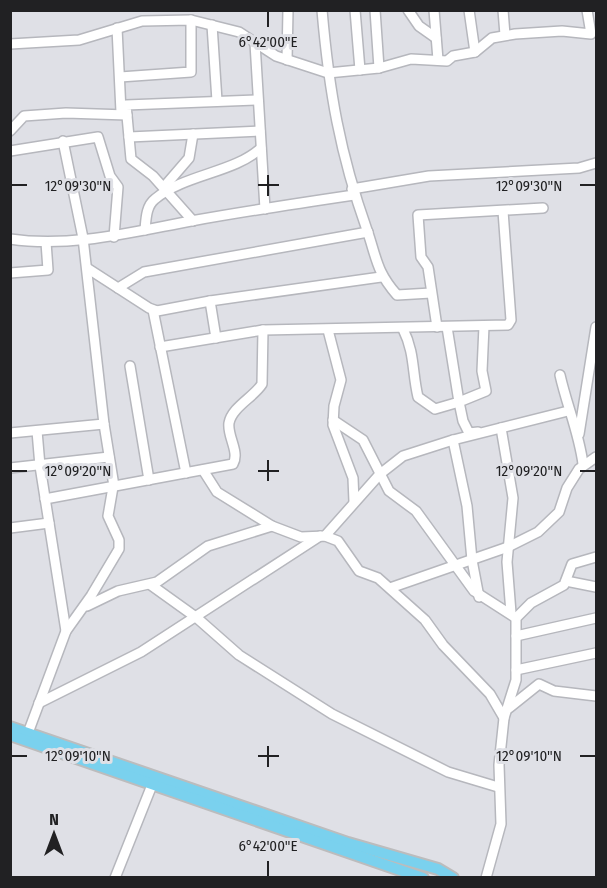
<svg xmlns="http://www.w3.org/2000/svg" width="607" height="888" viewBox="0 0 607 888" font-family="'Fira Sans Condensed',sans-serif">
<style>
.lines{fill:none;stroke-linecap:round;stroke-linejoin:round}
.minor-casing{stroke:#b6b7bd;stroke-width:12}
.major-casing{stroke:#bcbcbd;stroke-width:14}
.minor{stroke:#fff;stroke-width:9}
.major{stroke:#7ad1ee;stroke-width:10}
.ticks{fill:none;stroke:#212123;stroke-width:2}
.ticks-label{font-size:15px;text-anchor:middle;fill:#212123;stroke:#dfe0e6;stroke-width:6;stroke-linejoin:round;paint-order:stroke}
</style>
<rect width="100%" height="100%" fill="#dfe0e6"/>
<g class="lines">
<defs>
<g id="minor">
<path d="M 322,10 C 329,91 340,154 367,230 C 377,259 376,271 397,295 L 431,293"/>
<path d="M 355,10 L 360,70"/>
<path d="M 375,10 L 379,68"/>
<path d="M 408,10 L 419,26 L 436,38"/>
<path d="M 434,10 L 438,60"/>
<path d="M 469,10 L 475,52"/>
<path d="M 503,10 L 505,35"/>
<path d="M 212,25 L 217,101"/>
<path d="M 117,28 L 121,112"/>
<path d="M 255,43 L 265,209"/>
<path d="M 10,44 L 79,40 L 142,21 L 191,20 L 239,32 L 276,56 L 328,73 L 379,68 L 411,59 L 447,61 L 453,56 L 475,52 L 492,38 L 515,34 L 562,31 L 591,34 L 587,10"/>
<path d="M 287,60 L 288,10"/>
<path d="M 120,77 L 191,72 L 191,20"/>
<path d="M 10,131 L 24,116 L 66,113 L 127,115"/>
<path d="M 129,137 L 260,131"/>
<path d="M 63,141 L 83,238 L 104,424 L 114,486"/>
<path d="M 10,151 L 98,137 L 110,176 L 118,187 L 114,237"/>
<path d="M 164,187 L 189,158 L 193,134"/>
<path d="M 352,189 L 429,176 L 579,168 L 596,163"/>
<path d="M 193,221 L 153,176 L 131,159 L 126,105 L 258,100"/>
<path d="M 145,230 C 146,219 146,206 155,199 C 185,174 234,173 261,148"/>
<path d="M 10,239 C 71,248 132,232 191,221 C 246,211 300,203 354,195"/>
<path d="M 87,268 L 149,308 L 157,311 L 210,301 L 381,277"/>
<path d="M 10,273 L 48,270 L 46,242"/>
<path d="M 118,288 L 144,272 L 368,232"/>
<path d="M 210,301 L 216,338"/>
<path d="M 153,310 L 186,473"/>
<path d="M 437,327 L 428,267 L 421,257 L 418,215 L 543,208"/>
<path d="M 403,329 C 415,353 412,372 418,397 L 435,409 L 459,402 L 447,327"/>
<path d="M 328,330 L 341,380 L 334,406 L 333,425 L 353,478 L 354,502"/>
<path d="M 160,347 L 263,330 L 508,325 L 511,320 L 503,211"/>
<path d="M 130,366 L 149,480"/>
<path d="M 560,375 C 567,406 579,433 583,464"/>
<path d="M 333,420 L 363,440 L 389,491 L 416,511 L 474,591 L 516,618"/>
<path d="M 501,428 L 513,498 L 507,562 L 511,613"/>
<path d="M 37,431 L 40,466 L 66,631"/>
<path d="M 478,432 L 469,433 L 463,421 L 459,402 L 486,391 L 482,371 L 484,326"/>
<path d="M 10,433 L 104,424"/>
<path d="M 579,434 L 596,327"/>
<path d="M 453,440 L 467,506 L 472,560 L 479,597"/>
<path d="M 10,468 L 109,457"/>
<path d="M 203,470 L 217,492 L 272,526 L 301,537 L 325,536 L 338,541 L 359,571 L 378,578 L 425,620 L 443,645 L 490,694 L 504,718"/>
<path d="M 45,499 L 233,464 C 240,452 227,436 229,423 C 232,407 254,397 262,384 L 263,330"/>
<path d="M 10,528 L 49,523"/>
<path d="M 325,536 L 380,474 L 403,456 L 453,440 L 568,411"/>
<path d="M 566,581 L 596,587"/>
<path d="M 151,585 L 197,618 L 239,655 L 332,714 L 448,772 L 498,787"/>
<path d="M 390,588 L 508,547 L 538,532 L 559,512 L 567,488 L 579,469 L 596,457"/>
<path d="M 87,606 L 118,591 L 157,582 L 208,546 L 272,526"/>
<path d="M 516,636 L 596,618"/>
<path d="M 516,670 L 596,653"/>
<path d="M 39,703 L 141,652 L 320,536"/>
<path d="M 509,708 L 539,684 L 554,691 L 596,696"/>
<path d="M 28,733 L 66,631 L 91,596 L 119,549 L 119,540 L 108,516 L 113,487"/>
<path d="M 115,878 L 152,785"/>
<path d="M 486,878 L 501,824 L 499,765 L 504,718 L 516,680 L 516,618 L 531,603 L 564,585 L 572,564 L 596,557"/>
</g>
<g id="major">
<path d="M 10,727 L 348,843 L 438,869 L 453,878"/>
<path d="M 10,735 L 423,878"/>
</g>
</defs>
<use href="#minor" class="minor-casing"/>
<use href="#major" class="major-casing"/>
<use href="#minor" class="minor"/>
<use href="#major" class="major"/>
</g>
<path class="ticks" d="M 268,12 L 268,27M 268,175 L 268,196M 12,185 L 27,185M 258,185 L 279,185M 580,185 L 595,185M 268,460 L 268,481M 12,471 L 27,471M 258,471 L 279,471M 580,471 L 595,471M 268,746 L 268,767M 12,756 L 27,756M 258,756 L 279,756M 580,756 L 595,756M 268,861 L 268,876"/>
<g class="ticks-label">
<text x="268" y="47">6°42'00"E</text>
<text x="78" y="191">12°09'30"N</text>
<text x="529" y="191">12°09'30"N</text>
<text x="78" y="476">12°09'20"N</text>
<text x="529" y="476">12°09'20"N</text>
<text x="78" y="761">12°09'10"N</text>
<text x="529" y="761">12°09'10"N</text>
<text x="268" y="851">6°42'00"E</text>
</g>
<rect width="607" height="888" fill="none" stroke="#212123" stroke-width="24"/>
<g transform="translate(54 834)" stroke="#dfe0e6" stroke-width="4.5" paint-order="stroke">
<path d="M0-4.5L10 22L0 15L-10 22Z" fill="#212123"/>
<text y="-9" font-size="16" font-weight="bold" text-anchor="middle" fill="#212123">N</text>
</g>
</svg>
